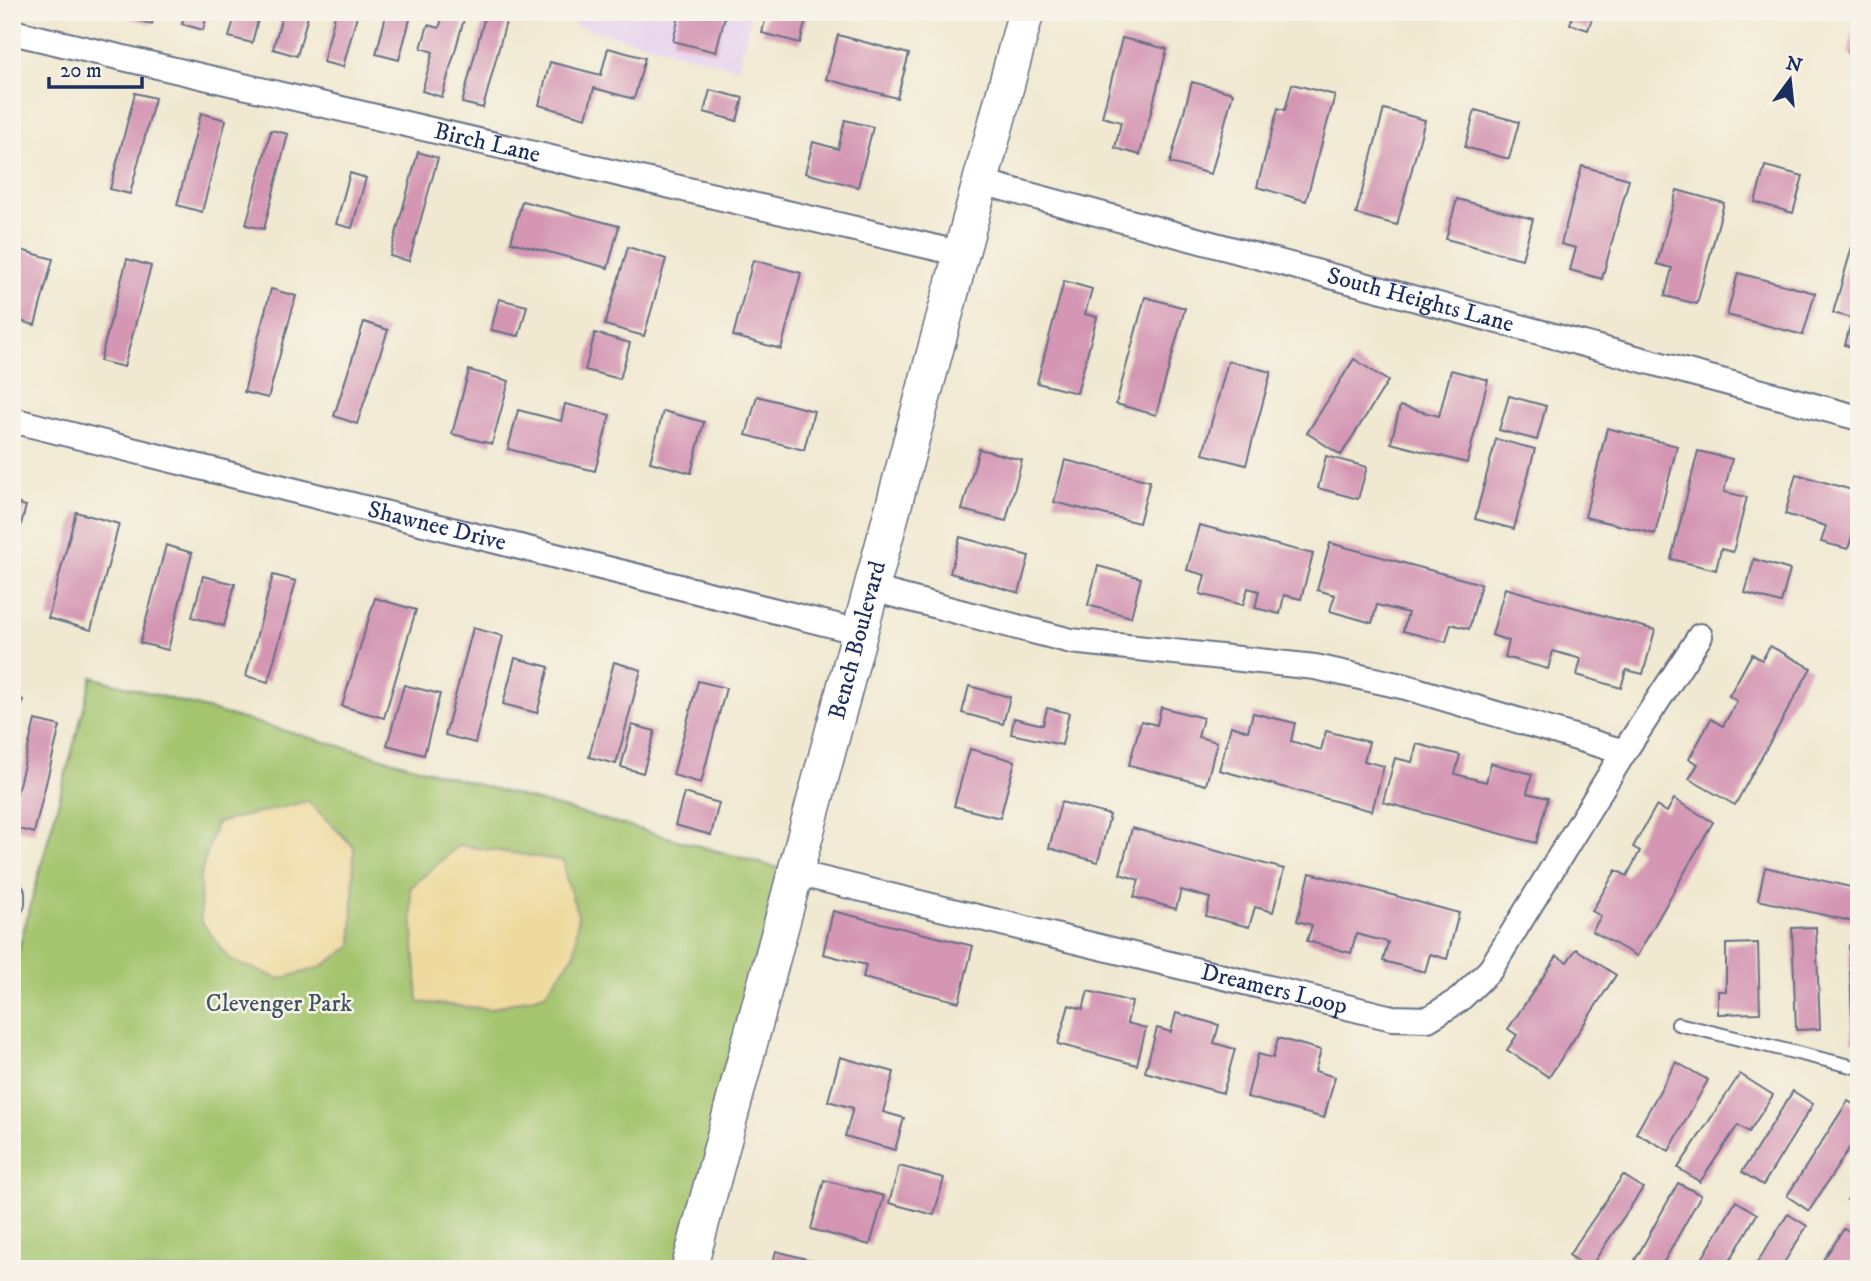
<svg xmlns="http://www.w3.org/2000/svg" width="1871" height="1281" viewBox="0 0 1871 1281" font-family="'IM FELL DW Pica',serif">
<style>
.built{fill:#e7d2ef}
.green{fill:#a4c56e;stroke:#607a66;stroke-width:2}
.sand{fill:#eeda9e;stroke:#84847e;stroke-width:2}
.building{fill:#d496b3}
.lines{fill:none;stroke-linecap:round;stroke-linejoin:round}
.lane-casing{stroke:#667086;stroke-width:16}
.street-casing{stroke:#667086;stroke-width:28}
.secondary-casing{stroke:#667086;stroke-width:38}
.lane{stroke:#fff;stroke-width:12}
.street{stroke:#fff;stroke-width:24}
.secondary{stroke:#fff;stroke-width:35}
.labels{text-anchor:middle;dominant-baseline:central;stroke-width:5;stroke-linejoin:round;paint-order:stroke}
.street-label{font-size:24px;fill:#1b2f5e;stroke:#f7f3e8}
.park-label{font-size:24px;fill:#3d5462;stroke:#f7f3e8}
</style>
<rect width="100%" height="100%" fill="#f7f3e8"/>
<filter id="ink" filterUnits="userSpaceOnUse"><feTurbulence type="fractalNoise" baseFrequency=".0143" numOctaves="2"/><feDisplacementMap in="SourceGraphic" scale="14" xChannelSelector="R" yChannelSelector="G"/><feConvolveMatrix kernelMatrix="1 2 1 2 8 2 1 2 1" color-interpolation-filters="sRGB"/></filter>
<filter id="wash" filterUnits="userSpaceOnUse"><feTurbulence type="fractalNoise" baseFrequency=".00686" numOctaves="4" result="noise"/><feDisplacementMap in="SourceGraphic" scale="28" xChannelSelector="R" yChannelSelector="G"/><feGaussianBlur stdDeviation="1.57" result="paint"/><feColorMatrix in="noise" values="0 0 0 0 0 0 0 0 0 0 0 0 0 0 0 0 0 1.4 0 .05"/><feComposite in="paint" operator="in"/></filter>
<g filter="url(#wash)">
<rect width="100%" height="100%" fill="#f0e8d0"/>
<path class="built" d="M 577,12 L 752,12 L 738,68 L 574,25 Z"/>
<path class="green" d="M 92,677 L 796,873 L 689,1269 L 12,1269 L 12,974 Z"/>
<g class="sand">
<path d="M 308,801 L 354,847 L 352,946 L 321,967 L 280,979 L 230,960 L 201,921 L 200,877 L 216,823 Z"/>
<path d="M 459,845 L 564,861 L 565,875 L 578,915 L 575,953 L 545,994 L 490,1009 L 418,1002 L 410,888 Z"/>
</g>
<g id="blocks">
<g class="building">
<path d="M 131,12 L 155,12 L 152,24 L 130,18 Z"/>
<path d="M 185,12 L 208,12 L 203,30 L 182,24 Z"/>
<path d="M 236,12 L 260,12 L 252,43 L 229,37 Z"/>
<path d="M 283,12 L 309,12 L 297,56 L 273,49 Z"/>
<path d="M 336,12 L 358,12 L 343,67 L 323,62 Z"/>
<path d="M 387,12 L 412,12 L 399,60 L 376,54 Z"/>
<path d="M 444,12 L 466,12 L 442,97 L 422,91 L 433,52 L 421,48 L 428,25 L 439,28 Z"/>
<path d="M 486,12 L 508,14 L 483,108 L 462,103 Z"/>
<path d="M 680,12 L 726,12 L 716,52 L 673,41 Z"/>
<path d="M 767,12 L 808,12 L 800,43 L 762,33 Z"/>
<path d="M 1574,12 L 1594,12 L 1588,30 L 1570,24 Z"/>
<path d="M 1854,29 L 1859,30 L 1859,57 L 1848,54 Z"/>
<path d="M 838,35 L 909,54 L 897,98 L 826,79 Z"/>
<path d="M 1122,38 L 1167,49 L 1140,155 L 1115,148 L 1121,122 L 1102,117 Z"/>
<path d="M 608,48 L 645,58 L 634,99 L 594,88 L 586,118 L 539,105 L 550,62 L 601,75 Z"/>
<path d="M 1192,82 L 1233,93 L 1211,174 L 1170,163 Z"/>
<path d="M 1292,84 L 1335,95 L 1306,201 L 1257,187 L 1278,108 L 1285,110 Z"/>
<path d="M 710,90 L 743,98 L 737,121 L 704,112 Z"/>
<path d="M 135,93 L 155,98 L 130,194 L 110,189 Z"/>
<path d="M 1384,109 L 1425,120 L 1397,225 L 1356,214 Z"/>
<path d="M 1475,110 L 1519,122 L 1509,159 L 1465,147 Z"/>
<path d="M 201,113 L 226,120 L 202,212 L 177,205 Z"/>
<path d="M 845,120 L 873,127 L 858,187 L 805,173 L 813,142 L 838,149 Z"/>
<path d="M 271,130 L 288,134 L 264,229 L 246,225 Z"/>
<path d="M 418,152 L 438,158 L 409,261 L 390,256 Z"/>
<path d="M 1582,166 L 1629,179 L 1602,279 L 1570,270 L 1576,248 L 1561,244 Z"/>
<path d="M 1765,166 L 1803,176 L 1793,213 L 1755,202 Z"/>
<path d="M 350,173 L 366,178 L 352,228 L 336,224 Z"/>
<path d="M 1677,190 L 1724,203 L 1697,304 L 1665,296 L 1672,268 L 1657,264 Z"/>
<path d="M 1457,199 L 1533,219 L 1522,259 L 1446,239 Z"/>
<path d="M 522,201 L 619,226 L 608,268 L 511,242 Z"/>
<path d="M 1858,226 L 1859,226 L 1859,349 L 1845,345 L 1852,318 L 1833,313 Z"/>
<path d="M 628,247 L 666,259 L 644,336 L 605,325 Z"/>
<path d="M 17,249 L 53,259 L 35,325 L 12,319 L 12,266 Z"/>
<path d="M 127,259 L 151,266 L 124,367 L 100,361 Z"/>
<path d="M 753,260 L 801,273 L 781,349 L 733,336 Z"/>
<path d="M 1738,273 L 1815,293 L 1803,335 L 1727,315 Z"/>
<path d="M 1064,281 L 1092,289 L 1085,314 L 1097,317 L 1077,393 L 1037,383 Z"/>
<path d="M 271,289 L 296,296 L 268,398 L 244,392 Z"/>
<path d="M 1145,297 L 1185,308 L 1156,415 L 1116,404 Z"/>
<path d="M 499,299 L 527,306 L 519,336 L 491,330 Z"/>
<path d="M 364,322 L 388,330 L 357,424 L 334,416 Z"/>
<path d="M 595,333 L 630,343 L 620,379 L 585,370 Z"/>
<path d="M 1354,359 L 1388,381 L 1341,455 L 1307,433 Z"/>
<path d="M 1228,361 L 1271,372 L 1246,465 L 1203,454 Z"/>
<path d="M 469,370 L 509,381 L 492,444 L 452,434 Z"/>
<path d="M 1451,370 L 1488,380 L 1467,463 L 1391,443 L 1400,406 L 1439,416 Z"/>
<path d="M 757,396 L 814,411 L 804,450 L 746,435 Z"/>
<path d="M 1509,396 L 1546,406 L 1537,440 L 1499,430 Z"/>
<path d="M 565,404 L 610,415 L 595,471 L 508,449 L 518,410 L 561,421 Z"/>
<path d="M 663,411 L 704,422 L 691,473 L 650,462 Z"/>
<path d="M 1607,428 L 1677,446 L 1655,534 L 1585,517 Z"/>
<path d="M 1496,439 L 1535,449 L 1514,529 L 1475,519 Z"/>
<path d="M 979,449 L 1022,460 L 1006,521 L 962,510 Z"/>
<path d="M 1698,451 L 1732,459 L 1724,492 L 1747,497 L 1733,552 L 1721,549 L 1716,570 L 1671,559 Z"/>
<path d="M 1326,456 L 1367,467 L 1358,499 L 1318,488 Z"/>
<path d="M 1065,460 L 1150,481 L 1139,523 L 1054,502 Z"/>
<path d="M 1796,474 L 1859,492 L 1859,513 L 1848,549 L 1821,542 L 1826,526 L 1785,514 Z"/>
<path d="M 12,502 L 26,506 L 13,554 L 12,554 Z"/>
<path d="M 76,512 L 119,524 L 91,630 L 48,618 Z"/>
<path d="M 1199,525 L 1313,554 L 1301,599 L 1284,595 L 1280,614 L 1255,608 L 1259,591 L 1248,588 L 1243,605 L 1200,594 L 1205,575 L 1187,570 Z"/>
<path d="M 960,537 L 1029,556 L 1019,593 L 950,573 Z"/>
<path d="M 1330,543 L 1481,584 L 1469,629 L 1451,624 L 1446,642 L 1403,631 L 1408,613 L 1377,605 L 1372,623 L 1330,611 L 1335,595 L 1317,590 Z"/>
<path d="M 166,545 L 192,553 L 168,650 L 140,643 Z"/>
<path d="M 1754,559 L 1790,570 L 1781,603 L 1745,593 Z"/>
<path d="M 1098,566 L 1141,578 L 1131,617 L 1088,605 Z"/>
<path d="M 273,575 L 296,581 L 268,682 L 246,676 Z"/>
<path d="M 203,576 L 235,584 L 224,626 L 192,617 Z"/>
<path d="M 1505,588 L 1655,630 L 1643,674 L 1626,670 L 1621,688 L 1577,675 L 1581,659 L 1553,651 L 1548,669 L 1505,657 L 1509,641 L 1492,635 Z"/>
<path d="M 375,598 L 416,610 L 384,718 L 342,706 Z"/>
<path d="M 473,628 L 503,636 L 475,743 L 445,735 Z"/>
<path d="M 1770,646 L 1811,668 L 1735,805 L 1689,779 L 1698,764 L 1689,759 L 1711,719 L 1723,726 L 1737,701 L 1729,696 L 1752,654 L 1762,660 Z"/>
<path d="M 515,658 L 549,667 L 537,713 L 503,704 Z"/>
<path d="M 614,662 L 641,670 L 616,764 L 589,757 Z"/>
<path d="M 698,681 L 726,688 L 701,783 L 673,775 Z"/>
<path d="M 404,685 L 440,694 L 424,755 L 387,745 Z"/>
<path d="M 969,686 L 1010,697 L 1003,724 L 962,713 Z"/>
<path d="M 12,697 L 23,700 L 13,736 L 12,736 Z"/>
<path d="M 1161,707 L 1203,718 L 1198,737 L 1217,742 L 1206,785 L 1129,765 L 1141,721 L 1157,725 Z"/>
<path d="M 1047,708 L 1069,713 L 1062,745 L 1011,734 L 1014,718 L 1043,725 Z"/>
<path d="M 1253,713 L 1295,723 L 1291,741 L 1321,750 L 1326,731 L 1369,742 L 1364,761 L 1384,766 L 1372,811 L 1219,770 L 1231,726 L 1248,731 Z"/>
<path d="M 35,720 L 60,726 L 34,833 L 12,827 L 12,813 Z"/>
<path d="M 632,725 L 655,731 L 643,773 L 621,767 Z"/>
<path d="M 1417,744 L 1460,755 L 1455,774 L 1486,782 L 1491,763 L 1532,774 L 1527,793 L 1548,798 L 1536,843 L 1383,802 L 1395,758 L 1412,762 Z"/>
<path d="M 970,749 L 1015,761 L 1000,818 L 954,806 Z"/>
<path d="M 684,793 L 719,803 L 711,835 L 675,825 Z"/>
<path d="M 1674,799 L 1713,822 L 1637,956 L 1592,931 L 1601,916 L 1592,911 L 1616,870 L 1627,876 L 1640,851 L 1633,847 L 1656,806 L 1667,812 Z"/>
<path d="M 1061,802 L 1110,815 L 1098,862 L 1049,848 Z"/>
<path d="M 1132,828 L 1284,869 L 1273,912 L 1255,907 L 1249,927 L 1206,916 L 1210,898 L 1181,890 L 1176,909 L 1134,897 L 1139,880 L 1120,874 Z"/>
<path d="M 1765,867 L 1859,889 L 1859,923 L 1758,900 Z"/>
<path d="M 1310,873 L 1459,913 L 1447,959 L 1430,954 L 1425,972 L 1383,961 L 1388,942 L 1356,934 L 1351,953 L 1307,941 L 1312,925 L 1297,921 Z"/>
<path d="M 833,911 L 973,946 L 959,1002 L 863,978 L 866,965 L 823,954 Z"/>
<path d="M 1816,927 L 1820,1029 L 1796,1030 L 1792,928 Z"/>
<path d="M 1758,943 L 1760,1013 L 1718,1014 L 1718,991 L 1726,991 L 1726,944 Z"/>
<path d="M 1849,945 L 1859,945 L 1859,1042 L 1853,1042 Z"/>
<path d="M 1576,949 L 1616,975 L 1549,1077 L 1507,1050 L 1517,1035 L 1508,1029 L 1557,956 L 1567,962 Z"/>
<path d="M 1088,991 L 1132,1002 L 1127,1023 L 1146,1028 L 1137,1065 L 1058,1044 L 1069,1005 L 1083,1009 Z"/>
<path d="M 1176,1013 L 1219,1025 L 1214,1043 L 1235,1049 L 1223,1093 L 1145,1072 L 1157,1028 L 1171,1032 Z"/>
<path d="M 1278,1038 L 1321,1050 L 1315,1071 L 1335,1077 L 1324,1118 L 1247,1097 L 1258,1054 L 1273,1058 Z"/>
<path d="M 840,1057 L 894,1072 L 883,1112 L 904,1118 L 895,1150 L 845,1136 L 853,1108 L 828,1101 Z"/>
<path d="M 1676,1062 L 1708,1080 L 1669,1151 L 1636,1133 Z"/>
<path d="M 1740,1074 L 1773,1095 L 1749,1132 L 1738,1125 L 1700,1182 L 1678,1168 Z"/>
<path d="M 1793,1091 L 1813,1104 L 1763,1185 L 1742,1172 Z"/>
<path d="M 1848,1101 L 1859,1108 L 1859,1133 L 1809,1211 L 1787,1196 Z"/>
<path d="M 899,1166 L 944,1178 L 934,1215 L 889,1203 Z"/>
<path d="M 1623,1175 L 1643,1188 L 1589,1269 L 1569,1255 Z"/>
<path d="M 824,1180 L 884,1196 L 870,1245 L 811,1229 Z"/>
<path d="M 1859,1182 L 1859,1208 L 1847,1200 Z"/>
<path d="M 1678,1183 L 1701,1195 L 1660,1269 L 1630,1269 Z"/>
<path d="M 1736,1201 L 1757,1214 L 1725,1269 L 1696,1269 Z"/>
<path d="M 1788,1214 L 1807,1226 L 1780,1269 L 1753,1269 Z"/>
<path d="M 1844,1229 L 1859,1239 L 1859,1253 L 1848,1269 L 1817,1269 Z"/>
<path d="M 776,1251 L 818,1262 L 816,1269 L 771,1269 Z"/>
</g>
</g>
</g>
<g filter="url(#ink)">
<use href="#blocks" fill-opacity="0" stroke="#667086" stroke-width="2"/>
<g class="lines">
<defs>
<path id="lane" d="M 1678,1024 L 1859,1068"/>
<g id="street">
<path id="s1" d="M 12,32 L 962,254"/>
<path id="s2" d="M 981,182 L 1859,418"/>
<path id="s3" d="M 12,420 L 860,632"/>
<path d="M 872,589 L 1071,641 L 1315,667 L 1406,687 L 1624,752"/>
<path id="s4" d="M 796,873 L 1392,1018 L 1428,1019 L 1459,1000 L 1490,970 L 1624,752 L 1700,636"/>
<path d="M 12,894 L 12,903"/>
</g>
<g id="secondary">
<path id="s5" d="M 689,1269 L 1026,12"/>
</g>
</defs>
<use href="#lane" class="lane-casing"/>
<use href="#street" class="street-casing"/>
<use href="#secondary" class="secondary-casing"/>
<use href="#lane" class="lane"/>
<use href="#street" class="street"/>
<use href="#secondary" class="secondary"/>
</g>
</g>
<g class="labels">
<g class="street-label">
<text stroke="none"><textPath href="#s1" startOffset="488">Birch Lane</textPath></text>
<text stroke="none"><textPath href="#s2" startOffset="455">South Heights Lane</textPath></text>
<text stroke="none"><textPath href="#s3" startOffset="438">Shawnee Drive</textPath></text>
<text stroke="none"><textPath href="#s5" startOffset="651">Bench Boulevard</textPath></text>
<text stroke="none"><textPath href="#s4" startOffset="492">Dreamers Loop</textPath></text>
</g>
<g class="park-label">
<text x="279" y="1004">Clevenger Park</text>
</g>
</g>
<rect width="1871" height="1281" fill="none" stroke="#f7f3e8" stroke-width="42"/>
<g transform="translate(1790 80) rotate(15)" stroke="#f7f3e8" stroke-width="5" paint-order="stroke">
<path d="M0-5L12 26L0 18L-12 26Z" fill="#1b2f5e"/>
<text y="-10" font-size="19" font-weight="bold" text-anchor="middle" fill="#1b2f5e">N</text>
</g>
<path d="M49 77v10h93v-10" fill="none" stroke="#1b2f5e" stroke-width="3.5"/>
<text x="60" y="77" font-size="21" fill="#1b2f5e" stroke="#f7f3e8" stroke-width="5" paint-order="stroke">20 m</text>
</svg>
